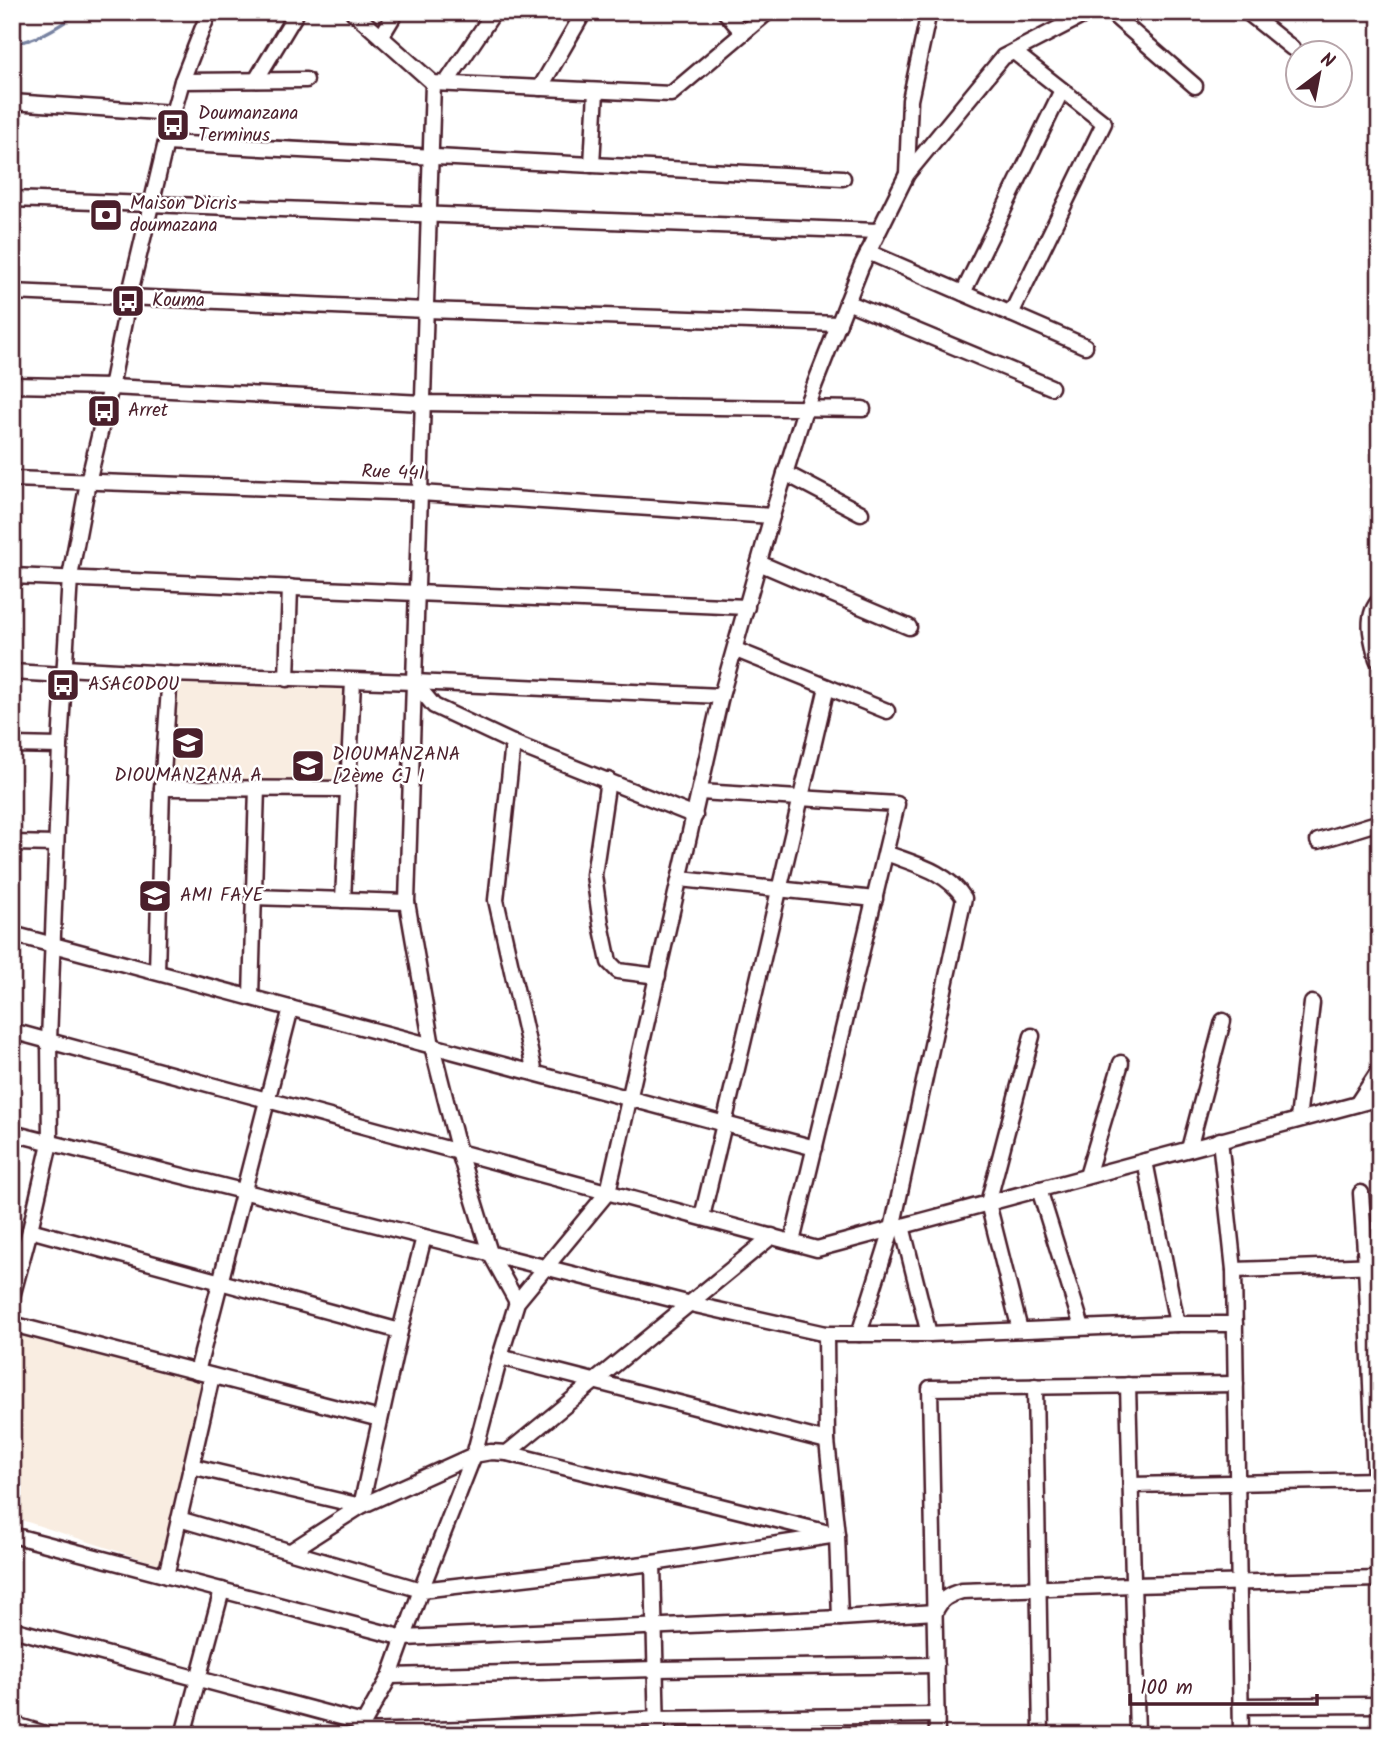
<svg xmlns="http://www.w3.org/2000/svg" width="1392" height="1747" viewBox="0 0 1392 1747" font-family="Kalam,sans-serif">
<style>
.built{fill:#f9ede1}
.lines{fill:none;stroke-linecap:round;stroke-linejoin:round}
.stream{stroke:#7782a1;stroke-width:3.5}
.minor-casing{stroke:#4a1f2b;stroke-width:19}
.minor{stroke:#fff;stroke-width:14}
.labels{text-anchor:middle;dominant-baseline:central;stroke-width:5;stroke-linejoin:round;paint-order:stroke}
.poi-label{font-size:19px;fill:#4a1f2b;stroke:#fff;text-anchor:start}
.street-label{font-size:19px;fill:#4a1f2b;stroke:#fff}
</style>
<rect width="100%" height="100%" fill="#fff"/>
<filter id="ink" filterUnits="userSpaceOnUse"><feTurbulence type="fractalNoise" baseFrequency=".0143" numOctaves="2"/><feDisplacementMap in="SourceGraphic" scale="14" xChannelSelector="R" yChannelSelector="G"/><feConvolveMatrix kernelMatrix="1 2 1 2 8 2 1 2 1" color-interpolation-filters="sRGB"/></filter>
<g filter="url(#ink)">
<g class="built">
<path d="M 175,684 L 344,688 L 341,784 L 170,775 Z"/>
<path d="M 17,1326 L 203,1376 L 161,1565 L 12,1517 L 12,1372 Z"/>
</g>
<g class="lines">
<path class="stream" d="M 12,43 C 35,43 62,24 80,12"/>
<defs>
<g id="minor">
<path d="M 353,12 L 433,83 L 671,94 L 768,12"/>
<path d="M 725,12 L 743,33"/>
<path d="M 1110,12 L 1195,86"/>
<path d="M 1247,12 L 1292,48"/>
<path d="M 381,37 L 396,12"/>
<path d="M 256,80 L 297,12"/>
<path d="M 182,81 L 306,80"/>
<path d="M 433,83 L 407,902 L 432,1046 L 459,1152 L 490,1253 L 517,1302"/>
<path d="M 446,83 L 494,12"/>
<path d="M 540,88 L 584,12"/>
<path d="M 12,102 L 173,113"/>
<path d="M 166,143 L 843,178"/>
<path d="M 592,165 L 596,91"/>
<path d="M 907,174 L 910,100 L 929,12"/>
<path d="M 12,199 L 878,231"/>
<path d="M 868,252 L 1085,346"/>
<path d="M 12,292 L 426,310 L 839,324"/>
<path d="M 963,293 L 1062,90"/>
<path d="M 847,302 L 1051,387"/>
<path d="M 1011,314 L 1104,123 L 1014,52"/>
<path d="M 12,385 L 111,387 L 423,403 L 863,409"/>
<path d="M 785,473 L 861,513"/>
<path d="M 12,479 L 420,493 L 772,516"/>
<path d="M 759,563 L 909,627"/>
<path d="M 12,576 L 747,607"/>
<path d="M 1380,600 C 1364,616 1372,640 1377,659 L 1380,661"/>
<path d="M 736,650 L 887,711"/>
<path d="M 65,668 L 170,674 L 414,682 L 721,696"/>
<path d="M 12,672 L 64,675"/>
<path d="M 287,679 L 290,587"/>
<path d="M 414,682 L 434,706 L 513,743 L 695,816"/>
<path d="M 513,743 L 496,900 L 535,1073"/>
<path d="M 12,745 L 60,746"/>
<path d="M 608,780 L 594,875 L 601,924 L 609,962 L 618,971 L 658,976"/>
<path d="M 162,788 L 348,789"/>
<path d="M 700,792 L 897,804 L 792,1242"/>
<path d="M 1318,841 L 1380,822"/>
<path d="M 12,843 L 56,844"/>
<path d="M 680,879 L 875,899"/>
<path d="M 253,897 L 407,902"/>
<path d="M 343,900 L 353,681"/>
<path d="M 12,934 L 815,1148"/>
<path d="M 157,972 L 162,788 L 170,674"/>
<path d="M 251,997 L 257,787"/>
<path d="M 12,1031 L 817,1249 L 1380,1098"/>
<path d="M 1357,1104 L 1380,1069"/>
<path d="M 1298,1119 L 1312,1003"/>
<path d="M 12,1133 L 691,1304 L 826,1334 L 929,1334 L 1177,1324 L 1235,1324"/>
<path d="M 1220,1140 L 1234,1270 L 1241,1735"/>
<path d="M 1189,1149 L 1223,1021"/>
<path d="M 1145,1161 L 1177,1324"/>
<path d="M 1087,1176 L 1121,1063"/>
<path d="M 1039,1189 L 1082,1327"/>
<path d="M 1361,1193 L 1366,1265 L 1375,1480"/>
<path d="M 702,1217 L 827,687"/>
<path d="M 902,1226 L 929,1334"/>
<path d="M 30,1230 L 400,1331"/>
<path d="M 1234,1270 L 1380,1265"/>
<path d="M 12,1297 L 30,1230 L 50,1143 L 49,1041 L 60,746 L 70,577 L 88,482 L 111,387 L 129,297 L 173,113 L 182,81 L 209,12"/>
<path d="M 12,1324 L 380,1419"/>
<path d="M 1020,1330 L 988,1203 L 1032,1036"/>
<path d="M 826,1334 L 827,1441 L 837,1535 L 840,1618"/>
<path d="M 859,1334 L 892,1229 L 964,898 C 947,871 914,864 886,853"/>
<path d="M 500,1357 L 827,1441"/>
<path d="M 197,1372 L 291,1008"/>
<path d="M 1128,1385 L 1137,1735"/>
<path d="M 1035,1386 L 1041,1735"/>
<path d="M 507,1453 L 772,1236"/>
<path d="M 191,1466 L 361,1506 L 400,1331 L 424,1237"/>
<path d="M 1131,1485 L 1380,1480"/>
<path d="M 179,1519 L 421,1590 L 653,1563 L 837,1535"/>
<path d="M 12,1535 L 404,1638 L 840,1618 L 935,1612 C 941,1599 948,1595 962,1591 L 1133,1585 L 1380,1579"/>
<path d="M 291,1551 L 361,1506 L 474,1455 L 491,1452 L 507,1453 L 829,1533"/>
<path d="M 653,1563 L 657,1735"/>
<path d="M 166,1576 L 212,1376"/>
<path d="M 12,1629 L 363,1723"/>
<path d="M 390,1676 L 656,1669 L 936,1665"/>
<path d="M 1241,1706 L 1380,1705"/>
<path d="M 12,1724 L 49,1735"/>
<path d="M 359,1732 L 466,1729 L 657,1719 L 937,1715"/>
<path d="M 183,1735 L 222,1590"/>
<path d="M 357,1735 L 390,1676 L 421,1590 L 474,1455 L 500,1357 L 517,1302 L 608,1192 L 721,696 L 772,516 L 805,409 L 861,267 L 907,174 L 1003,57 L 1090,12"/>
<path d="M 937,1735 L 930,1388 L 1236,1384"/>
</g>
</defs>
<use href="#minor" class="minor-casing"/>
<use href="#minor" class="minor"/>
</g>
</g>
<defs>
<symbol id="bus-square" viewBox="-11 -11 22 22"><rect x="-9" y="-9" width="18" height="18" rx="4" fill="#4a1f2b" stroke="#fff"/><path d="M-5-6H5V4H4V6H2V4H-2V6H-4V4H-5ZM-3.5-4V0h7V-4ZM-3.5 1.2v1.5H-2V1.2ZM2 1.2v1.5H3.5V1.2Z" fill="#fff"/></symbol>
<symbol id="bank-square" viewBox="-11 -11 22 22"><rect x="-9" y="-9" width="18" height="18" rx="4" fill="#4a1f2b" stroke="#fff"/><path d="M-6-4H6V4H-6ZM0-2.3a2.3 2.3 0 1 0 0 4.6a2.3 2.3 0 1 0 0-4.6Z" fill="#fff"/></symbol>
<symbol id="school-square" viewBox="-11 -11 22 22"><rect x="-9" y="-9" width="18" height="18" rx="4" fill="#4a1f2b" stroke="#fff"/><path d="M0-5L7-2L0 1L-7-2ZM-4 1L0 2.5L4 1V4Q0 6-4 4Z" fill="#fff"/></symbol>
</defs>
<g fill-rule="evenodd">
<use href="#bus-square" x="154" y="106" width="38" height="38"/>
<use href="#bank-square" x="87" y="196" width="38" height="38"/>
<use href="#bus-square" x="109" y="282" width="38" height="38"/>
<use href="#bus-square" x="85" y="392" width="38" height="38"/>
<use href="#bus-square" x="44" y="666" width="38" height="38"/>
<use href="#school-square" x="169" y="724" width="38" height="38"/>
<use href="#school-square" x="289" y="747" width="38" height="38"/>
<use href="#school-square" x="136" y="877" width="38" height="38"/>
</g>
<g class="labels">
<g class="poi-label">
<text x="198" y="114">Doumanzana<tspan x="198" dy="22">Terminus</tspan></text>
<text x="130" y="204">Maison Dicris<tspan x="130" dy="22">doumazana</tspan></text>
<text x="152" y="301">Kouma</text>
<text x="128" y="411">Arret</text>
<text x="88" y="685">ASACODOU</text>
<text x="332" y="755">DIOUMANZANA<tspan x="332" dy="22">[2ème C] I</tspan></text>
<text x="188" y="776" text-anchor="middle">DIOUMANZANA A</text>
<text x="180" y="896">AMI FAYE</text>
</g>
<g class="street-label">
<text transform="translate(393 473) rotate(2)">Rue 441</text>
</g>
</g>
<rect width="1392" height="1747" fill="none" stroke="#fff" stroke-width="42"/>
<rect x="21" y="21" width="1350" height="1705" fill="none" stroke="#4a1f2b" stroke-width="2.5" filter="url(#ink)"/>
<g transform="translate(1319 74) rotate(32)"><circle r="33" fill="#ffffff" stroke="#b7a5aa" stroke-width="2"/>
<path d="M0-5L12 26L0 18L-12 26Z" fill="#4a1f2b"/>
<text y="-10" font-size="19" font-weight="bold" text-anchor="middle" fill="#4a1f2b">N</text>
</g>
<path d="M1130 1694v10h187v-10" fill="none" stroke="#4a1f2b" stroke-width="3.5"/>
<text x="1140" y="1694" font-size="21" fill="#4a1f2b" stroke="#ffffff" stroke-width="5" paint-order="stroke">100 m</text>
</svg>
